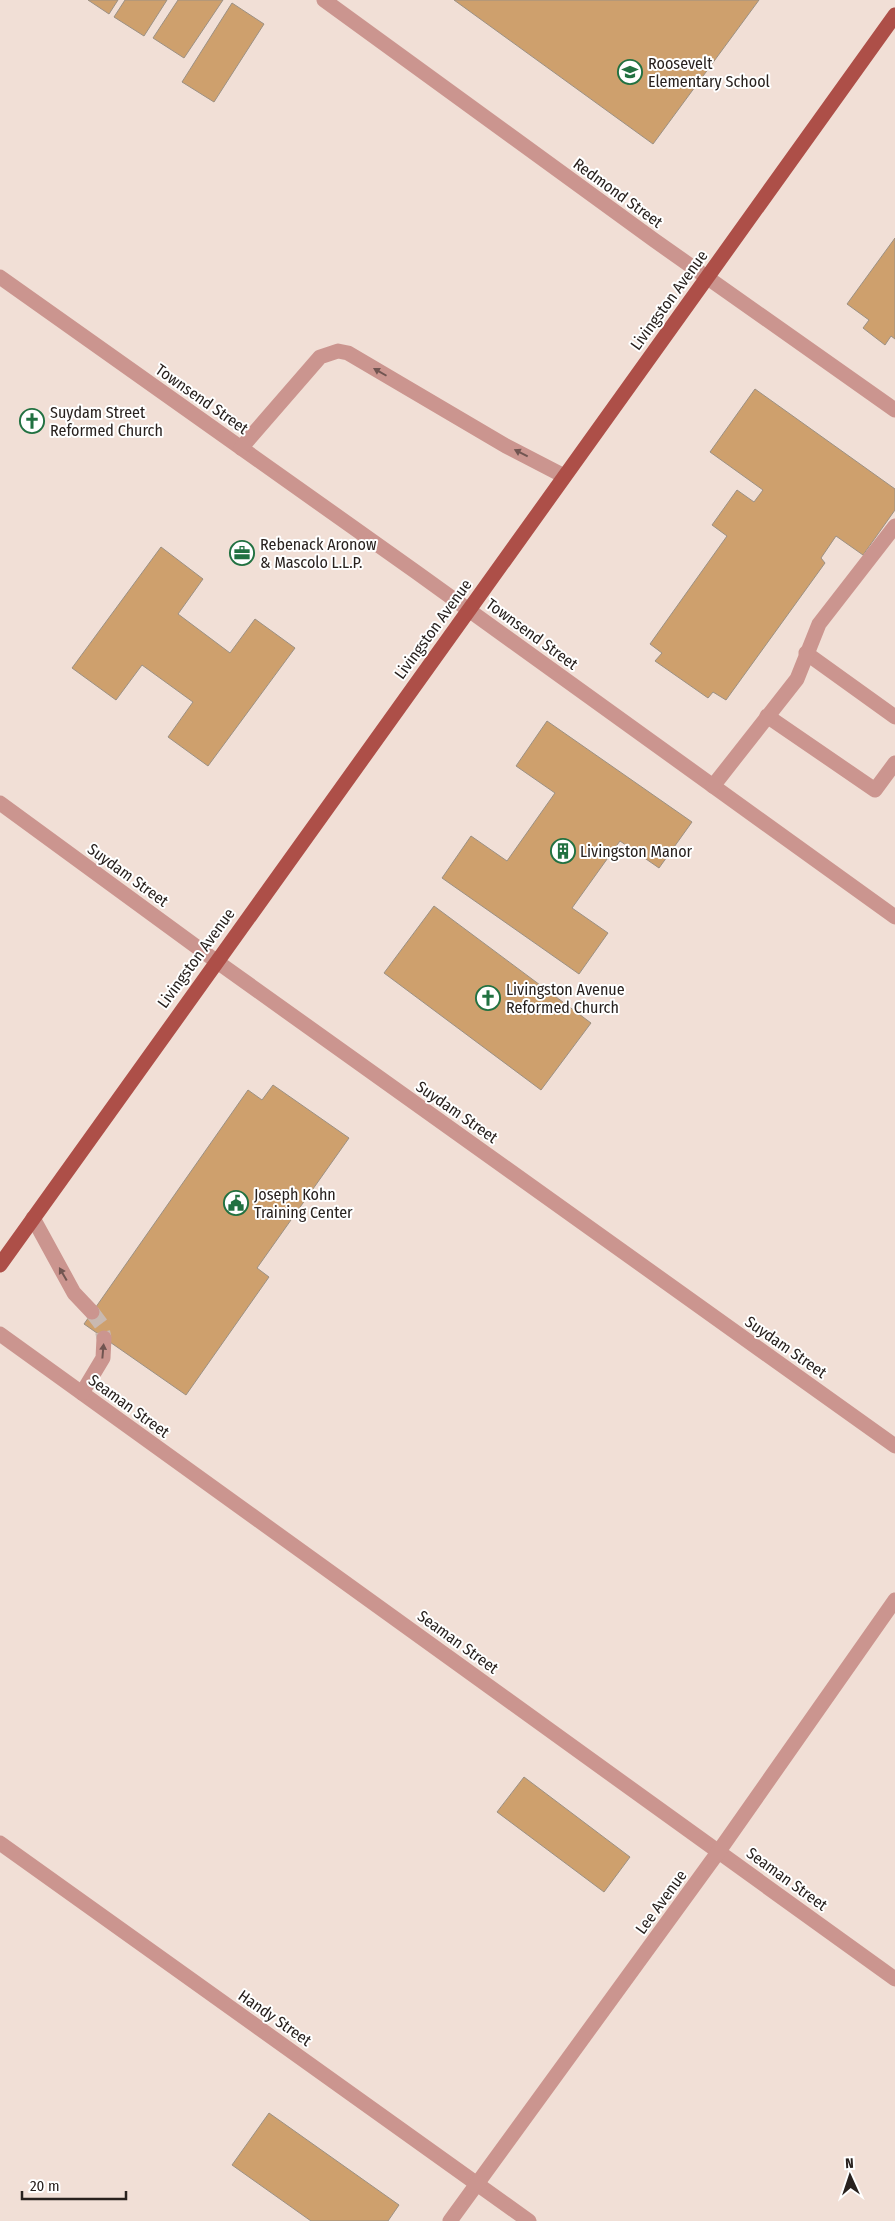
<svg xmlns="http://www.w3.org/2000/svg" width="895" height="2221" viewBox="0 0 895 2221" font-family="'Fira Sans Condensed',sans-serif">
<style>
.building{fill:#cea06d;stroke:#9c9083}
.lines{fill:none;stroke-linecap:round;stroke-linejoin:round}
.minor-tunnel{stroke:#c9b9b1;stroke-width:15;stroke-dasharray:15 8;stroke-linecap:butt}
.minor{stroke:#cb958f;stroke-width:15}
.major{stroke:#ad4f48;stroke-width:15}
.oneway{fill:#715551}
.labels{text-anchor:middle;dominant-baseline:central;stroke-width:4;stroke-linejoin:round;paint-order:stroke}
.poi-label{font-size:16px;fill:#28211e;stroke:#fff;text-anchor:start}
.street-label{font-size:16px;fill:#28211e;stroke:#fff}
</style>
<rect width="100%" height="100%" fill="#f1dfd6"/>
<g class="building">
<path d="M 88,0 L 118,0 L 109,14 Z"/>
<path d="M 125,0 L 167,0 L 144,36 L 114,17 Z"/>
<path d="M 178,0 L 223,0 L 184,58 L 153,38 Z"/>
<path d="M 454,0 L 759,0 L 653,144 Z"/>
<path d="M 232,3 L 264,24 L 214,102 L 182,82 Z"/>
<path d="M 895,238 L 895,339 L 891,336 L 885,345 L 863,328 L 869,320 L 847,304 Z"/>
<path d="M 755,389 L 895,489 L 895,510 L 863,555 L 836,536 L 821,558 L 825,563 L 726,700 L 713,692 L 708,698 L 655,661 L 662,653 L 650,644 L 727,536 L 712,525 L 737,490 L 754,502 L 763,490 L 710,452 Z"/>
<path d="M 161,547 L 203,579 L 178,614 L 230,653 L 255,619 L 295,648 L 208,766 L 168,737 L 193,702 L 142,665 L 116,700 L 72,668 Z"/>
<path d="M 547,721 L 692,822 L 659,868 L 620,841 L 572,908 L 608,933 L 579,974 L 442,878 L 471,836 L 507,861 L 555,793 L 516,766 Z"/>
<path d="M 434,906 L 591,1023 L 541,1090 L 384,973 Z"/>
<path d="M 273,1085 L 349,1138 L 257,1268 L 269,1277 L 186,1395 L 84,1324 L 248,1090 L 262,1100 Z"/>
<path d="M 524,1777 L 630,1857 L 604,1892 L 497,1812 Z"/>
<path d="M 269,2113 L 399,2205 L 388,2221 L 311,2221 L 232,2165 Z"/>
</g>
<g class="lines">
<path class="minor-tunnel" d="M 92,1312 L 101,1324 L 104,1338"/>
<g class="minor">
<path d="M 324,0 L 654,240 L 895,410"/>
<path d="M 0,277 L 416,572 L 895,917"/>
<path d="M 241,448 L 320,357 L 338,351 L 348,353 L 506,446 L 564,476"/>
<path d="M 806,653 L 895,717"/>
<path d="M 767,716 L 875,790 L 895,763"/>
<path d="M 713,786 L 797,679 L 819,624 L 895,526"/>
<path d="M 0,803 L 216,961 L 895,1446"/>
<path d="M 33,1218 L 74,1293 L 92,1312"/>
<path d="M 0,1334 L 895,1979"/>
<path d="M 82,1393 L 103,1358 L 104,1338"/>
<path d="M 0,1843 L 529,2221"/>
<path d="M 450,2221 L 719,1851 L 895,1600"/>
</g>
<path class="major" d="M 0,1265 L 895,15"/>
</g>
<defs><path id="oneway-solid" d="M-6-.8H1V-3.2L6.5 0L1 3.2V.8H-6Z" transform="scale(1.25)"/></defs>
<g class="oneway">
<use href="#oneway-solid" transform="translate(380 372) rotate(-150)"/>
<use href="#oneway-solid" transform="translate(521 453) rotate(-153)"/>
<use href="#oneway-solid" transform="translate(63 1274) rotate(-120)"/>
<use href="#oneway-solid" transform="translate(103 1351) rotate(-85)"/>
</g>
<defs>
<symbol id="school-ring" viewBox="-11 -11 22 22"><circle r="9.5" fill="#fff" stroke="#217141" stroke-width="1.5"/><path d="M0-5L7-2L0 1L-7-2ZM-4 1L0 2.5L4 1V4Q0 6-4 4Z" fill="#217141"/></symbol>
<symbol id="church-ring" viewBox="-11 -11 22 22"><circle r="9.5" fill="#fff" stroke="#217141" stroke-width="1.5"/><path d="M-1.2-6h2.4v3.5h3.3v2.4h-3.3V6h-2.4V-.1h-3.3v-2.4h3.3Z" fill="#217141"/></symbol>
<symbol id="office-ring" viewBox="-11 -11 22 22"><circle r="9.5" fill="#fff" stroke="#217141" stroke-width="1.5"/><path d="M-6-3h4V-5.5h4V-3h4V5H-6ZM-1-4.5V-3h2v-1.5ZM-6 0V1H6V0Z" fill="#217141"/></symbol>
<symbol id="building-ring" viewBox="-11 -11 22 22"><circle r="9.5" fill="#fff" stroke="#217141" stroke-width="1.5"/><path d="M-4-6H4V6H1V3H-1V6H-4ZM-2.5-4.3h1.7v1.8h-1.7ZM.8-4.3h1.7v1.8H.8ZM-2.5-1h1.7V.8h-1.7ZM.8-1h1.7V.8H.8Z" fill="#217141"/></symbol>
<symbol id="civic-ring" viewBox="-11 -11 22 22"><circle r="9.5" fill="#fff" stroke="#217141" stroke-width="1.5"/><path d="M-.6-6.5H3V-4.5H.6V-3L4-1V1h2V6H-6V1h2V-1L-.6-3ZM-1.2 2.5V6h2.4V2.5Z" fill="#217141"/></symbol>
</defs>
<g fill-rule="evenodd">
<use href="#school-ring" x="616" y="58" width="28" height="28"/>
<use href="#church-ring" x="18" y="407" width="28" height="28"/>
<use href="#office-ring" x="228" y="539" width="28" height="28"/>
<use href="#building-ring" x="549" y="837" width="28" height="28"/>
<use href="#church-ring" x="474" y="984" width="28" height="28"/>
<use href="#civic-ring" x="222" y="1189" width="28" height="28"/>
</g>
<g class="labels">
<g class="poi-label">
<text x="648" y="63">Roosevelt<tspan x="648" dy="18">Elementary School</tspan></text>
<text x="50" y="412">Suydam Street<tspan x="50" dy="18">Reformed Church</tspan></text>
<text x="260" y="544">Rebenack Aronow<tspan x="260" dy="18">&amp; Mascolo L.L.P.</tspan></text>
<text x="580" y="851">Livingston Manor</text>
<text x="506" y="989">Livingston Avenue<tspan x="506" dy="18">Reformed Church</tspan></text>
<text x="254" y="1194">Joseph Kohn<tspan x="254" dy="18">Training Center</tspan></text>
</g>
<g class="street-label">
<text transform="translate(618 193) rotate(36)">Redmond Street</text>
<text transform="translate(669 300) rotate(-54)">Livingston Avenue</text>
<text transform="translate(202 399) rotate(35)">Townsend Street</text>
<text transform="translate(433 629) rotate(-54)">Livingston Avenue</text>
<text transform="translate(532 634) rotate(36)">Townsend Street</text>
<text transform="translate(128 875) rotate(36)">Suydam Street</text>
<text transform="translate(196 958) rotate(-54)">Livingston Avenue</text>
<text transform="translate(457 1112) rotate(35)">Suydam Street</text>
<text transform="translate(786 1347) rotate(35)">Suydam Street</text>
<text transform="translate(129 1406) rotate(36)">Seaman Street</text>
<text transform="translate(458 1642) rotate(36)">Seaman Street</text>
<text transform="translate(787 1879) rotate(36)">Seaman Street</text>
<text transform="translate(661 1902) rotate(-54)">Lee Avenue</text>
<text transform="translate(275 2018) rotate(35)">Handy Street</text>
</g>
</g>
<g transform="translate(850 2176) rotate(357)" stroke="#ffffff" stroke-width="4" paint-order="stroke">
<path d="M0-4L9 19L0 12L-9 19Z" fill="#28211e"/>
<text y="-8" font-size="14" font-weight="bold" text-anchor="middle" fill="#28211e">N</text>
</g>
<path d="M22 2191v8h104v-8" fill="none" stroke="#28211e" stroke-width="2.5"/>
<text x="30" y="2191" font-size="15" fill="#28211e" stroke="#ffffff" stroke-width="4" paint-order="stroke">20 m</text>
</svg>
